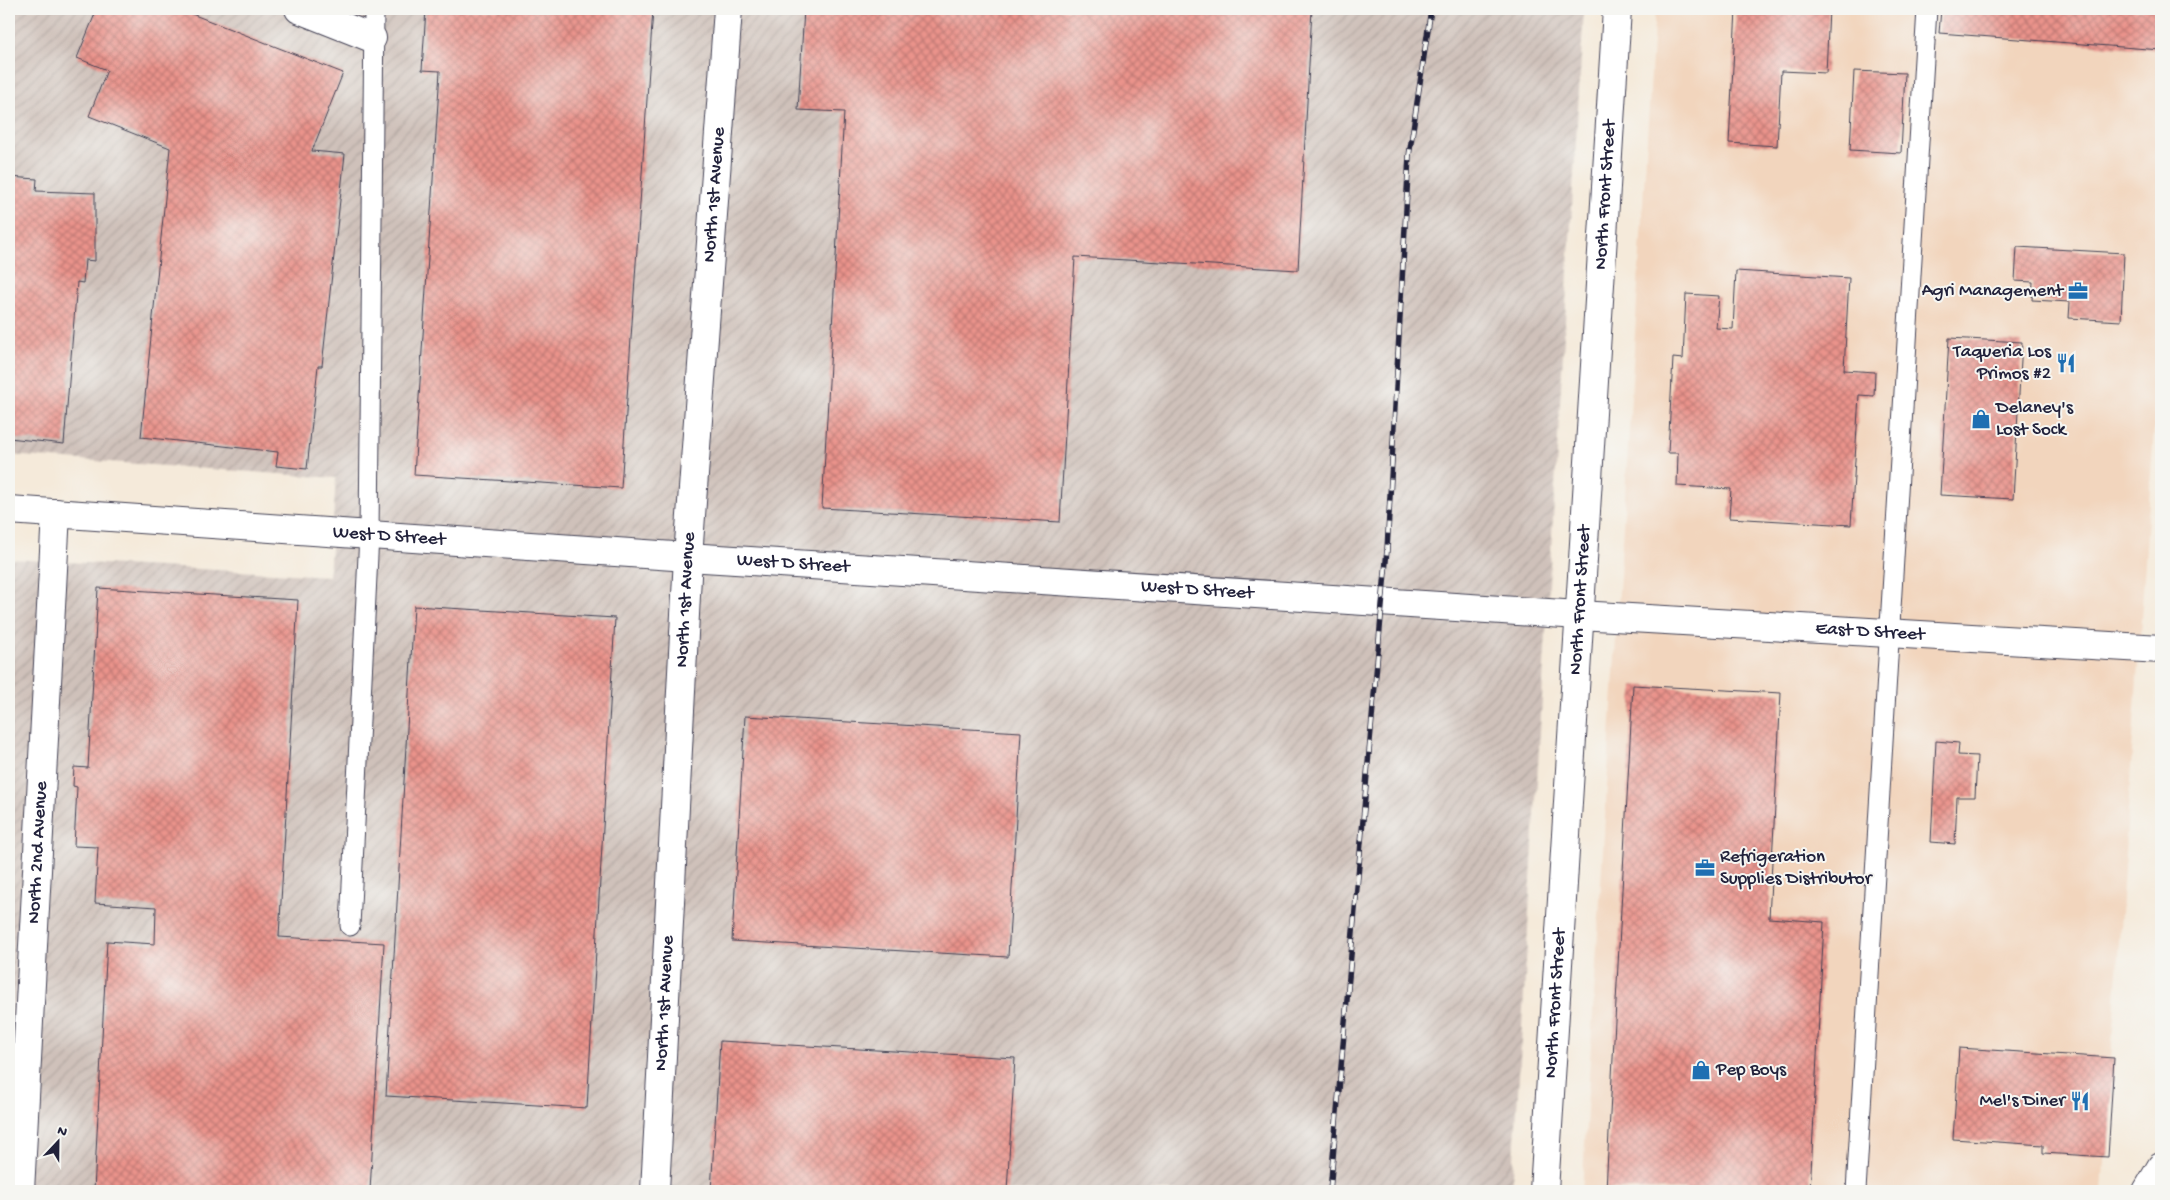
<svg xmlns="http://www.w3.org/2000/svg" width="2170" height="1200" viewBox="0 0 2170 1200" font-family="'Gochi Hand',sans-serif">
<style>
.built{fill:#f2d5bd}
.industrial{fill:url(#industrial-furrows)}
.building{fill:url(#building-cross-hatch)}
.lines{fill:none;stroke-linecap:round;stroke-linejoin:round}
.service-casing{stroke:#424053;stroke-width:21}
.minor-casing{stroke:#424053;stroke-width:30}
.secondary-casing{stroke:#424053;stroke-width:30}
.service{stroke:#fff;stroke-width:19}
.minor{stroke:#fff;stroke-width:28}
.secondary{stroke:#fff;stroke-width:28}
.rail-casing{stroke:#22223b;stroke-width:5.5}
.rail{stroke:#f6f6f2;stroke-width:4;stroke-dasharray:11;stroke-linecap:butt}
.labels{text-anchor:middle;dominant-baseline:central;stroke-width:4;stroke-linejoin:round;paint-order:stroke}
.street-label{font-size:19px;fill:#22223b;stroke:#f6f6f2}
.poi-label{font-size:19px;fill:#22223b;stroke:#f6f6f2;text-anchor:end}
</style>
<defs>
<pattern id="industrial-furrows" width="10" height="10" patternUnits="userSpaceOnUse" patternTransform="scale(1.25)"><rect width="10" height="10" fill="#cfc1ba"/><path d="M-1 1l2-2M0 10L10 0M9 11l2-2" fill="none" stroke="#b1a6a1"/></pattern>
<pattern id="building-cross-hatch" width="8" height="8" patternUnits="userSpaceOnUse" patternTransform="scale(1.25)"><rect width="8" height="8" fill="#ea938b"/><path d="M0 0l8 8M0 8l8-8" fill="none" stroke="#bd7873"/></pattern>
</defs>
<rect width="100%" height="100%" fill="#f6f6f2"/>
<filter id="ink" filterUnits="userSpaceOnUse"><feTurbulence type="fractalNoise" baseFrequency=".02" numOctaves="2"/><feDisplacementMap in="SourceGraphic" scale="10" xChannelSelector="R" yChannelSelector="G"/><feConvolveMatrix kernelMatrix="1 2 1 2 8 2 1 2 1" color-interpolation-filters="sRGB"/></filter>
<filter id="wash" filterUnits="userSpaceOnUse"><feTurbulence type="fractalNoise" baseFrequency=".0096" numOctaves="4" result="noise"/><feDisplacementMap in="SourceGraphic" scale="20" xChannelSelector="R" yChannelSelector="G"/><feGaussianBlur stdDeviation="1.12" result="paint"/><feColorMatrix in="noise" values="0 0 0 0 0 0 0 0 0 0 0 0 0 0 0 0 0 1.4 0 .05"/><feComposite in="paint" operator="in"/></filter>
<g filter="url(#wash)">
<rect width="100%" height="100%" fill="#f5eada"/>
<path class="built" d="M 1655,9 L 2161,9 L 2161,327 L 2102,1191 L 1582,1191 Z"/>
<path class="industrial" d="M 9,9 L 1584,9 L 1512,1191 L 9,1191 L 9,559 L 329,576 L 336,478 L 9,455 Z"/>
<g id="blocks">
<g class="building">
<path d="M 97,9 L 179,9 L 343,73 L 312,151 L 345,154 L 322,366 L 318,366 L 307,469 L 276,466 L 278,452 L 141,437 L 170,148 L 89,116 L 107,70 L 77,58 Z"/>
<path d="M 426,9 L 653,9 L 621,488 L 414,475 L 440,71 L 422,70 Z"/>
<path d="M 804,9 L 1312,9 L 1298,270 L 1075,257 L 1060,522 L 822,508 L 844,112 L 798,110 Z"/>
<path d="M 1736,9 L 1829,9 L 1826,73 L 1781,71 L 1777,146 L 1729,143 Z"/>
<path d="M 1941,9 L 2161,9 L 2161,50 L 1939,33 Z"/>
<path d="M 1854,71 L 1905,73 L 1901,153 L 1850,150 Z"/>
<path d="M 9,177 L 37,179 L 36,191 L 95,193 L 95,261 L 85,260 L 83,283 L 77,282 L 64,444 L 9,438 Z"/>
<path d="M 2017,247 L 2124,253 L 2121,321 L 2069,318 L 2070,302 L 2032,300 L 2033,282 L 2015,281 Z"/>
<path d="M 1736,271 L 1849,278 L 1844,370 L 1875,372 L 1874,396 L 1859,395 L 1851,525 L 1729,518 L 1731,489 L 1677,486 L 1678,453 L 1668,453 L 1673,358 L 1683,359 L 1686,294 L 1719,296 L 1716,328 L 1733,329 Z"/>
<path d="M 1949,338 L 2022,342 L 2013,499 L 1940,495 Z"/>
<path d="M 98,588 L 298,600 L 279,937 L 384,943 L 370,1191 L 94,1191 L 107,941 L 155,944 L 156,907 L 95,903 L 98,847 L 74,846 L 77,787 L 73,786 L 74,767 L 88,768 Z"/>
<path d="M 414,606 L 615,618 L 587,1108 L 386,1096 Z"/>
<path d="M 1633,685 L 1781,693 L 1769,918 L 1824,922 L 1810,1191 L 1606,1189 Z"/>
<path d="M 745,716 L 1021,732 L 1008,957 L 732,941 Z"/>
<path d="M 1936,741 L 1959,743 L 1958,755 L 1977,756 L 1975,797 L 1957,797 L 1955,844 L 1931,842 Z"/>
<path d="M 720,1041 L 1015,1058 L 1007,1191 L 711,1191 Z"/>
<path d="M 1959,1048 L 2114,1058 L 2108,1157 L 2043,1153 L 2043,1145 L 1953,1139 Z"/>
</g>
</g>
</g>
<g filter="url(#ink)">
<use href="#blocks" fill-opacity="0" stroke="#424053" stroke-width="1"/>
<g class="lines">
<defs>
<g id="service">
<path d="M 350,926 L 369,535 L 374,9"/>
<path d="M 1856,1191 L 1927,9"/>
</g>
<g id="minor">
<path d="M 299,9 L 372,38"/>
<path id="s1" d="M 9,510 L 688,557 L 1579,615 L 2161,649"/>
<path id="s2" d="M 20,1191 L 56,513"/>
<path id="s3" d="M 655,1191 L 688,557 L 728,9"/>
<path id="s4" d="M 1544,1191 L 1617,9"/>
</g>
<path id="secondary" d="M 2147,1191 L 2161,1167"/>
</defs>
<use href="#service" class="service-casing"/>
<use href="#minor" class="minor-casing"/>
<use href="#secondary" class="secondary-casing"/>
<use href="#service" class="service"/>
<use href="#minor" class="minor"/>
<use href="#secondary" class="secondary"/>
<defs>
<path id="rail" d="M 1330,1191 L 1387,550 L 1409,156 L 1431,9"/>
</defs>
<use href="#rail" class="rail-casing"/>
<use href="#rail" class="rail"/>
</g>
</g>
<defs>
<symbol id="office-bare" viewBox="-9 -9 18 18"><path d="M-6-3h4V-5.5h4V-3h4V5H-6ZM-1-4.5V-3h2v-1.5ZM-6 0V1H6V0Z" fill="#1f6fb2" stroke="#f6f6f2" stroke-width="2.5" paint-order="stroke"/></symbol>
<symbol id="restaurant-bare" viewBox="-9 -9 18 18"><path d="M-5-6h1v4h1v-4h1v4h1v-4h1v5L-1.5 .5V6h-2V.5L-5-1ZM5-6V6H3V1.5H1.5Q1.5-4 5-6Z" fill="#1f6fb2" stroke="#f6f6f2" stroke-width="2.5" paint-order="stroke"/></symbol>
<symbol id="shop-bare" viewBox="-9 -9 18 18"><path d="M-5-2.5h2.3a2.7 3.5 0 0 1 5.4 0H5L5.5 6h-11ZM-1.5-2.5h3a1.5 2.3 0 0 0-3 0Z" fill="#1f6fb2" stroke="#f6f6f2" stroke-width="2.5" paint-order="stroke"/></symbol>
</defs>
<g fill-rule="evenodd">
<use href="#office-bare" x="2064" y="277" width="28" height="28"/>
<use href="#restaurant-bare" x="2052" y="349" width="28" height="28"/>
<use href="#shop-bare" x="1967" y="405" width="28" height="28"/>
<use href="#office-bare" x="1691" y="854" width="28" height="28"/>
<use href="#shop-bare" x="1687" y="1056" width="28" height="28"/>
<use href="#restaurant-bare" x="2066" y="1087" width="28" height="28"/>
</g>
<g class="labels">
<g class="street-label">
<text stroke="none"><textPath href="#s3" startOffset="998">North 1st Avenue</textPath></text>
<text stroke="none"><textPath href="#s4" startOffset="998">North Front Street</textPath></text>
<text stroke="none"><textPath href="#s1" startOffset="381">West D Street</textPath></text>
<text stroke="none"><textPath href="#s1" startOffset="786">West D Street</textPath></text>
<text stroke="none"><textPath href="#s1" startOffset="1191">West D Street</textPath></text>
<text stroke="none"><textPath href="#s3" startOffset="592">North 1st Avenue</textPath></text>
<text stroke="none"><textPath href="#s4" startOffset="592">North Front Street</textPath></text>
<text stroke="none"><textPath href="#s1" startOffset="1865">East D Street</textPath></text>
<text stroke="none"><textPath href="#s2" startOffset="339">North 2nd Avenue</textPath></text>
<text stroke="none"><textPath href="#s3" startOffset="188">North 1st Avenue</textPath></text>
<text stroke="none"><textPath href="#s4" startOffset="188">North Front Street</textPath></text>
</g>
<g class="poi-label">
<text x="2063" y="291">Agri Management</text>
<text x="2051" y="352">Taqueria Los<tspan x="2051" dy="22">Primos #2</tspan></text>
<text x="1996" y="408" text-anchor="start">Delaney's<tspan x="1996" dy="22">Lost Sock</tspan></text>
<text x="1720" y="857" text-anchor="start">Refrigeration<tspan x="1720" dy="22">Supplies Distributor</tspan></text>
<text x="1716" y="1070" text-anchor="start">Pep Boys</text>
<text x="2065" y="1101">Mel's Diner</text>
</g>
</g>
<rect width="2170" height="1200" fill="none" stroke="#f6f6f2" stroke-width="30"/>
<g transform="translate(58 1142) rotate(22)" stroke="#f6f6f2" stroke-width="4" paint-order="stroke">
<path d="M0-4L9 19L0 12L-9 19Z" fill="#22223b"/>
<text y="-8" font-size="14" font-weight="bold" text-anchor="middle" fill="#22223b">N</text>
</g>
</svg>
